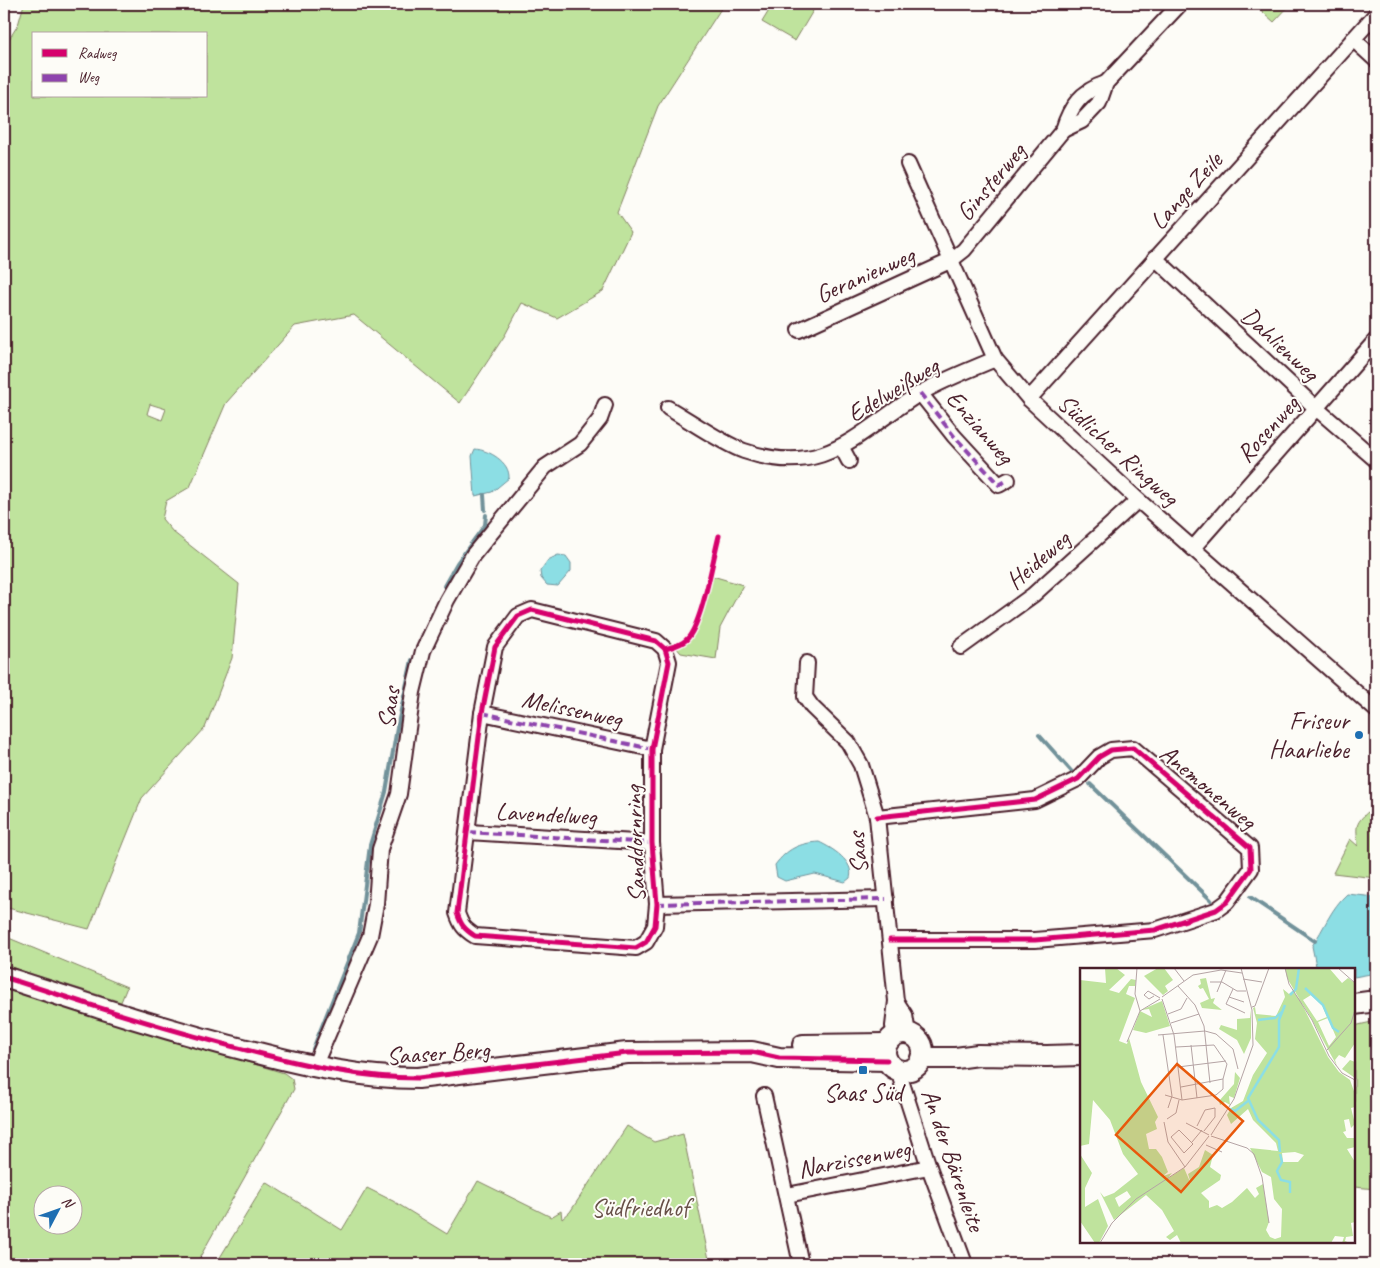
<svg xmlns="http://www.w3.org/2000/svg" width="1380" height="1268" viewBox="0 0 1380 1268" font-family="Caveat,sans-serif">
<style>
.green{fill:#bfe39d;stroke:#848164;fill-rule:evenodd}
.water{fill:#8cdee4;stroke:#72929a}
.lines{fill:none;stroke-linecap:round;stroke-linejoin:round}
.stream{stroke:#72929a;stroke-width:4}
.street-casing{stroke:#4a1f2b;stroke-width:18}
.secondary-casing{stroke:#4a1f2b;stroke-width:24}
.street{stroke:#fdfcf7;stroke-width:14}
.secondary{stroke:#fdfcf7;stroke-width:20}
.quiet{stroke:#8e44ad;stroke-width:4;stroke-dasharray:8 4;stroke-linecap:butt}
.cycleway-casing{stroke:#fdfcf7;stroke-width:8}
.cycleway{stroke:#d6006c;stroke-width:5}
.poi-dot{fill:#1f6fb2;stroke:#fdfcf7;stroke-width:2}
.labels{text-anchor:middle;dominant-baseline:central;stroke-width:4;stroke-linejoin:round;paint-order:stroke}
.street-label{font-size:25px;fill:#4a1f2b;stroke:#fdfcf7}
.poi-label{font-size:25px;fill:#4a1f2b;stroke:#fdfcf7;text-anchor:end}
.park-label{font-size:25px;fill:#675048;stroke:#fdfcf7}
.inset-river{fill:none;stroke:#8cdee4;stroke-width:2.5}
.inset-road{fill:none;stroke:#b5a4a5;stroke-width:1}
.view{fill:#e8590c;fill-opacity:0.15;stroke:#e8590c;stroke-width:2.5}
.inset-edge{fill:none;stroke:#4a1f2b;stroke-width:2.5}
</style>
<rect width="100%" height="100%" fill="#fdfcf7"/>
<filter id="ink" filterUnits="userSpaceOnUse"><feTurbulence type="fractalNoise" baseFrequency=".02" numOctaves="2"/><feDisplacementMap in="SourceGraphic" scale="10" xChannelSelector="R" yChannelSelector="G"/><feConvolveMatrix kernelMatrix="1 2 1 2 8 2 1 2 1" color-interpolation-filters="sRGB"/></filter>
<g filter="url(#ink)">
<g class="green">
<path d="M 24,4 L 724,4 L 658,106 L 617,212 L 631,232 L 603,291 L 557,318 L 522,303 L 505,335 L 460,403 L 354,315 L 295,326 L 226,403 L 190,487 L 166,501 L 162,519 L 173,532 L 239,584 L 232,658 L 205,728 L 142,798 L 89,929 L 4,907 L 4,47 L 18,25 ZM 34,34 L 206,34 L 206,96 L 34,96 ZM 150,404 L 166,409 L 162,420 L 147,414 Z"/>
<path d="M 773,4 L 817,4 L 795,41 L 762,22 Z"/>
<path d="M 1254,4 L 1291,4 L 1274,22 Z"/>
<path d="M 709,575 L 743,585 L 720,628 L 716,659 L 681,653 L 675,646 C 700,633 703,600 709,575 Z"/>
<path d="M 1369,811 L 1376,816 L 1376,878 L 1333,873 L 1350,839 L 1358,846 C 1357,827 1353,825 1369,811 Z"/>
<path d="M 4,936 L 127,987 L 121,1002 L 4,965 Z"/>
<path d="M 4,983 L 7,990 L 284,1073 L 292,1079 L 294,1089 L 196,1264 L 4,1264 ZM 42,1196 L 72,1196 L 72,1226 L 42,1226 Z"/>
<path d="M 1376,1021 L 1376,1189 L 1354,1187 L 1354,1026 Z"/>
<path d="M 627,1126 L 654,1142 L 683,1134 L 710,1264 L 216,1264 L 266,1182 L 342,1230 L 367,1188 L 393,1201 L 447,1234 L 478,1181 L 551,1217 L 561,1211 L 562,1219 L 570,1212 Z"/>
</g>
<g class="water">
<path d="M 475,449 C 489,450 510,462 509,478 L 492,492 L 475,496 L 472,456 Z"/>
<path d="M 558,555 L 566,556 L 571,563 L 571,571 L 558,586 L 547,585 L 541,578 L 540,571 L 548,560 Z"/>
<path d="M 819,842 C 832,848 855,862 850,878 L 845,882 L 815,874 L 785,881 L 777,877 L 775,865 C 787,849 799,843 819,842 Z"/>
<path d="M 1347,894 L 1376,897 L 1376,973 L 1354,977 L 1354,969 L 1318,969 L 1316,966 L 1312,946 C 1324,929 1331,908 1347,894 Z"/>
</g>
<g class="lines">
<g class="stream">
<path d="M 484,495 L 485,510"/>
<path d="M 444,586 L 457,563 L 485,525 L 486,515"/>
<path d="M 1039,735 L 1072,772"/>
<path d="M 1090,784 L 1211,900"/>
<path d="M 1250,897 L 1315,941"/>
<path d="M 1373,974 L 1376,986"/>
<path d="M 313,1049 L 359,933 L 370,845 L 386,792 L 397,728 L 412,660"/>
</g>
<defs>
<g id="street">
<path d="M 1353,39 L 1376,60"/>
<path d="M 1063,130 L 1082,121 L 1099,103 L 1106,83 L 1180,4"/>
<path d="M 908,164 L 995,359 L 1029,399 L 1138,500 L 1376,710"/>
<path d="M 1155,258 L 1316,408 L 1376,460"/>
<path d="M 799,330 L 950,261 L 964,250 L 1063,130 C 1070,107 1081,91 1106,83"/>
<path d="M 920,393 L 954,436 L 999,485 L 1008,480"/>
<path d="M 1029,399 L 1376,14"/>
<path d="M 668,408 C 689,420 723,444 744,451 C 826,479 857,432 919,394 C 942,380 970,370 995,359"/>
<path d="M 842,448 L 849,461"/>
<path d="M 1193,548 L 1376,340"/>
<path d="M 532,610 L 656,641 L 665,649 L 669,662 L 652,749 L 652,843 L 657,904 L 655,926 L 646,942 L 636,948 L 475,936 C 464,929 461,925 457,913 L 482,713 L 495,647 L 518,616 Z"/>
<path d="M 961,647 L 1033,595 L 1138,500"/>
<path d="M 807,663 L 805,697 L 812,707 L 848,742 L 861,765 L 877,817 L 896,1001 L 893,1026 L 895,1035"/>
<path d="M 482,713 L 652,749"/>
<path d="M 877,817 L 1035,800 L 1078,779 L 1099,757 L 1111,750 L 1133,748 L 1250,848 L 1251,869 L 1227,902 L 1216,910 L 1155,930 L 1035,940 L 890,940"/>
<path d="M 468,832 L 652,843"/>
<path d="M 657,904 L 886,899"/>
<path d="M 896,1001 L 905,1015 L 908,1034"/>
<path d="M 314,1067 L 370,936 L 376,904 L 380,849 L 399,794 L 413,692 L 423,651 L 447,600 L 473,555 L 545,467 L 580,444 L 600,419 L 605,405"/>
<path d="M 902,1070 L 901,1080 L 929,1167 L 965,1264"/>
<path d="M 764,1096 L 801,1264"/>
<path d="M 787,1195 L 929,1167"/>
</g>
<g id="secondary">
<path d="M 4,977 C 87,1004 169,1031 254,1052 C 308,1066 362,1078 418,1078 L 627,1053 L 752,1052 L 779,1058 L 887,1060"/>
<path d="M 1354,1004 L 1376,1001"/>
<circle cx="904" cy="1052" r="19"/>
<path d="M 803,1045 L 886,1044"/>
<path d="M 921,1058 L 956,1058 L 978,1055 L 1047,1056 L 1081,1055"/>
</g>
</defs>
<use href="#street" class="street-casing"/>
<use href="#secondary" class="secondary-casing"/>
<use href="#street" class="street"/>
<use href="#secondary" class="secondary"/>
<g class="quiet">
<path d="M 920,393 L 954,436 L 999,485 L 1008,480"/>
<path d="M 482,713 L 652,749"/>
<path d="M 468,832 L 652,843"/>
<path d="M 657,904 L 886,899"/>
</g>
<defs>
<g id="cycleway">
<path d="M 532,610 L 656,641 L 665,649 L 669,662 L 652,749 L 652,843 L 657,904 L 655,926 L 646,942 L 636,948 L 475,936 C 464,929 461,925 457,913 L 482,713 L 495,647 L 518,616 Z"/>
<path d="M 665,649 C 672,647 681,645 686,640 C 702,626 713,558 719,536"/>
<path d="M 877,817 L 1035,800 L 1078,779 L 1099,757 L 1111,750 L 1133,748 L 1250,848 L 1251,869 L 1227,902 L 1216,910 L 1155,930 L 1035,940 L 890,940"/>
<path d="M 4,977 C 87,1004 169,1031 254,1052 C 308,1066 362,1078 418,1078 L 627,1053 L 752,1052 L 779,1058 L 887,1060"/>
</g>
</defs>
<use href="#cycleway" class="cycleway-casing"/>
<use href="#cycleway" class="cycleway"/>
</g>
</g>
<g class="poi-dot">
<circle cx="1359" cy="735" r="5"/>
<rect x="858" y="1065" width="10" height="10" rx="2.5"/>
</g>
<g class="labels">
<g class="street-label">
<text transform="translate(991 182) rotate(-50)">Ginsterweg</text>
<text transform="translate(1186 191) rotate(-48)">Lange Zeile</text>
<text transform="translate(865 275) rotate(-24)">Geranienweg</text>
<text transform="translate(1280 344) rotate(43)">Dahlienweg</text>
<text transform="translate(893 390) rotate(-31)">Edelweißweg</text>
<text transform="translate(980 427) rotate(49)">Enzianweg</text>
<text transform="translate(1268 429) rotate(-48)">Rosenweg</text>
<text transform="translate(1118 450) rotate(42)">Südlicher Ringweg</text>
<text transform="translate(1038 560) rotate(-41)">Heideweg</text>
<text transform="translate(389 708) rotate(-82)">Saas</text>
<text transform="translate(572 709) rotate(12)">Melissenweg</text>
<text transform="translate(1208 787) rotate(40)">Anemonenweg</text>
<text transform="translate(546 814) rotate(3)">Lavendelweg</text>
<text transform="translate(635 844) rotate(-92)">Sanddornring</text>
<text transform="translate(858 853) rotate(-96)">Saas</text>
<text transform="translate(438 1053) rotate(-4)">Saaser Berg</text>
<text transform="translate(854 1159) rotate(-11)">Narzissenweg</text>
<text transform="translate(953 1160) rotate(71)">An der Bärenleite</text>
</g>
<g class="poi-label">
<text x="1349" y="721">Friseur<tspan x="1349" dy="29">Haarliebe</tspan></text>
<text x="863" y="1093" text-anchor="middle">Saas Süd</text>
</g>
<g class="park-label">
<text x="640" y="1208">Südfriedhof</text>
</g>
</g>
<g transform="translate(1080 968)">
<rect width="275" height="275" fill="#fdfcf7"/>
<path d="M 25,0 L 36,0 L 45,7 L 29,22 L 39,25 L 51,11 L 56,12 L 55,18 L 49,18 L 46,26 L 55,30 L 39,73 L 47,76 L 49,70 L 61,114 L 78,149 L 75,154 L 77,161 L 66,166 L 69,181 L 76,181 L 82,189 L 88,204 L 83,208 L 92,205 L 87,211 L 104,200 L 111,216 L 108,206 L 119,199 L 125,182 L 133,187 L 130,199 L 141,207 L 140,212 L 121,225 L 129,233 L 129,240 L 137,237 L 142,240 L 152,234 L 167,220 L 175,230 L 179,226 L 176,220 L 183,216 L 189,254 L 186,262 L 190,269 L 195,271 L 201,269 L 202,241 L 194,231 L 191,209 L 182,204 L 170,180 L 198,183 L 196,175 L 173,152 L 168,141 L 151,156 L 147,147 L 151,140 L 163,133 L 173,107 L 187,85 L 175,71 L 177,55 L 173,40 L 175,39 L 176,46 L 196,48 L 205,29 L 203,21 L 209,26 L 213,23 L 220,32 L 207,10 L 205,0 L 249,0 L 262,15 L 268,10 L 275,15 L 275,75 L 265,90 L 259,87 L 255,92 L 257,98 L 230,48 L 221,34 L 248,89 L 259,104 L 270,112 L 275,126 L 275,139 L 271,140 L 275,156 L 271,160 L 269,151 L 264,152 L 266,163 L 263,164 L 267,170 L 275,170 L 275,179 L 267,181 L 275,194 L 275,254 L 271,255 L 273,268 L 266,269 L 265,273 L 270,275 L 262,275 L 264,269 L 255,268 L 251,275 L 101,275 L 97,267 L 90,272 L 86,269 L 94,263 L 82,242 L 66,227 L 34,252 L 20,224 L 24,229 L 34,225 L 58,206 L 43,186 L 30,152 L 13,132 L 9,176 L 0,178 L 0,12 L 26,15 ZM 231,27 L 242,37 L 247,49 L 237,53 L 223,32 ZM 248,50 L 256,69 L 249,78 L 238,54 ZM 215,184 L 224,187 L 218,194 L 203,194 L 202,185 ZM 47,223 L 51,229 L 39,239 L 35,230 ZM 78,0 L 84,0 L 93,12 L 85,18 L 88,23 L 83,27 L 64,8 ZM 126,10 L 131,31 L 135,30 L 133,35 L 142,42 L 122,40 L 120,35 L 129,31 L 123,20 L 120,21 L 118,18 L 121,16 L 120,11 ZM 82,33 L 90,58 L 66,65 L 53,62 L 60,43 L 72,49 L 69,41 L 61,42 ZM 171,42 L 171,70 L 164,86 L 157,72 L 139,61 L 141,57 L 157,62 L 157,51 L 170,50 ZM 270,92 L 275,94 L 275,110 L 262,101 ZM 155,104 L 160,110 L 154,130 L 149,128 L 150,137 L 145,134 L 140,137 L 139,133 L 154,116 ZM 0,186 L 12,205 L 5,220 L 5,239 L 18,231 L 28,258 L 19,275 L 15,275 L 0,253 Z" fill="#bfe39d" fill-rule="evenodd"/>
<path class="inset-river" d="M 225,20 L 243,37 L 253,60 L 259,64M 210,27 L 216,21 L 219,0M 178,52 L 195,50 L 202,44M 150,141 L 155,143 L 168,133M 200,184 L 199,172 L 178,152 L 168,130 L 199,79 L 199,52 L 205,37M 200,186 L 202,194 L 197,203 L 201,212 L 210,214 L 210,225"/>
<path class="inset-road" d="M 57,0 L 55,26 L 60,43M 94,0 L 104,13M 205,0 L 209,16 L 232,52 L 249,88 L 262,105 L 275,112M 258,0 L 275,15M 163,11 L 182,14M 130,14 L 142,14 L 157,23 L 166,23M 98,18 L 115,37 L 124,58 L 130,115M 153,21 L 146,36 L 165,45M 137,24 L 146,2M 74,28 L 69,31 L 64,27 L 68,23 L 80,30M 82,29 L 113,7 L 141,2 L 162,5M 149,29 L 164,34M 82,31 L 94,67 L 102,132M 172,39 L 175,38 L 189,0M 88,46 L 101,41 L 107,30M 91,55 L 119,46M 78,67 L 125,63 L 136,66 L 153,81 L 158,101M 83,67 L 92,128 L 88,140M 47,74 L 60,43 L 80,31M 111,77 L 117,130M 96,79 L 134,77 L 147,96 L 143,111M 247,82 L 271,55 L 275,42M 98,99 L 146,93M 101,119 L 143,111M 85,127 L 102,132 L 136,127 L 143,121 L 143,111M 87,151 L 96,145 L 99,132M 84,154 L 88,174 L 105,199M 106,155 L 129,167M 117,158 L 125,142 L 135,140 L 135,149 L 124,163M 99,162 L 113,176 L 104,185 L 91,169 ZM 131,167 L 154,131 L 173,77 L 172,42 L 161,0M 131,168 L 167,180 L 174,186 L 182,209 L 189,255M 112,174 L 122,162M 126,177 L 142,184M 20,275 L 32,255 L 56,231 L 105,199 L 129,168"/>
<path class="view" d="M 97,96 L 163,153 L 101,224 L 36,167 Z"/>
<rect width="275" height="275" class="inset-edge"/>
</g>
<rect width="1380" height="1268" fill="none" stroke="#fdfcf7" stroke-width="20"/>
<rect x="10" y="10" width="1360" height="1248" fill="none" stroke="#4a1f2b" stroke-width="2" filter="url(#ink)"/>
<rect x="32" y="32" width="175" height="65" fill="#fdfcf7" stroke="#b5a4a5"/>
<rect x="42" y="49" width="25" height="8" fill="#d6006c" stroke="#b5a4a5"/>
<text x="78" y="58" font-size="15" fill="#4a1f2b">Radweg</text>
<rect x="42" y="74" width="25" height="8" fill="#8e44ad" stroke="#b5a4a5"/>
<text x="78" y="82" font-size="15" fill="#4a1f2b">Weg</text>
<g transform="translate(58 1210) rotate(49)"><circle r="24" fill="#fdfcf7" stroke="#b5a4a5"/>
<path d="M0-4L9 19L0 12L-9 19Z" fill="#1f6fb2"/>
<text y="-8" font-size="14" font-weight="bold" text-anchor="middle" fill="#4a1f2b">N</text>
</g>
</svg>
